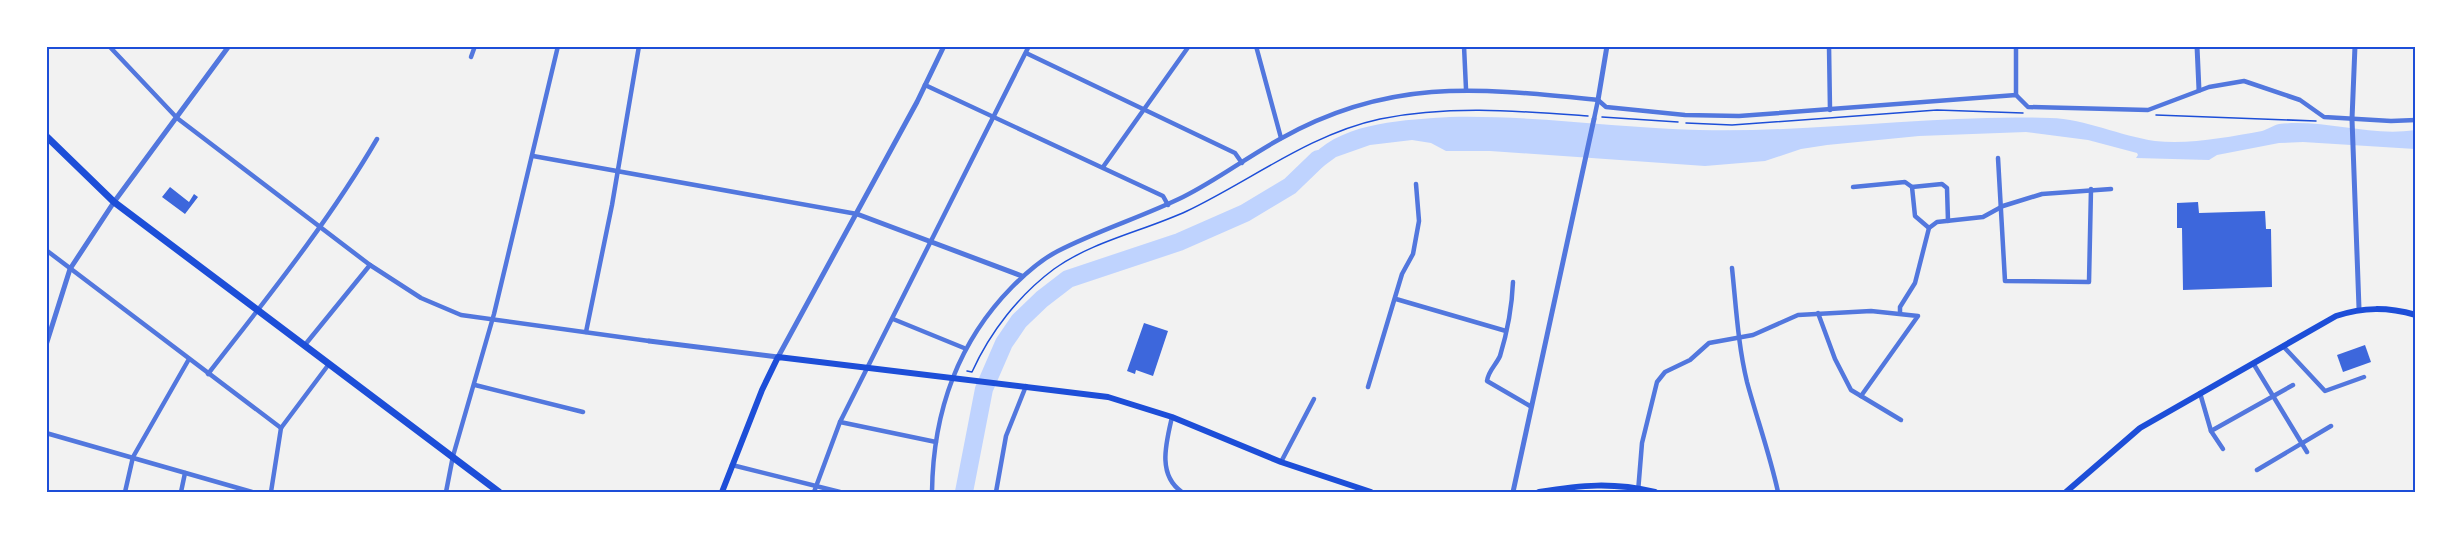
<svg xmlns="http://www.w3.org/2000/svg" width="2462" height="539" viewBox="0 0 2462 539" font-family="'Work Sans',sans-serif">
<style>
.water{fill:#bfd3fe}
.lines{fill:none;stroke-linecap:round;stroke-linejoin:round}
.river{stroke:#bfd3fe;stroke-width:18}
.building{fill:#3d67dc}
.path{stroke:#1d4ed8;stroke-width:1.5}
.minor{stroke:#5277de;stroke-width:4.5}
.tertiary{stroke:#5277de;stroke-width:5}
.secondary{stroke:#1d4ed8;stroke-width:6}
.primary{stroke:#1d4ed8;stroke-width:7}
.neatline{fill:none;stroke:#1d4ed8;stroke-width:2}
</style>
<rect width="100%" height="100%" fill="#f2f2f2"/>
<path class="water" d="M 1450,117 C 1533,115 1616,128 1699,130 C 1816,133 1933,114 2050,118 C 2086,119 2120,136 2155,141 C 2189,145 2228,137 2262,131 C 2268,129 2274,125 2279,124 C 2325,119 2370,137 2415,130 L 2415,149 L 2303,142 L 2279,143 L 2217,155 L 2209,160 L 2136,158 L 2138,155 L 2137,153 L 2088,140 L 2026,132 L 1919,136 L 1827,145 L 1801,149 L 1765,161 L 1705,166 L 1490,151 L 1446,151 L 1431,143 L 1412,140 L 1370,145 L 1336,157 L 1291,190 C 1298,179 1304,164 1313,155 C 1346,121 1407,120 1450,117 Z"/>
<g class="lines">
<path class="river" d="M 964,492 L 984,389 L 1004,343 L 1019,321 L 1042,299 L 1068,279 L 1179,242 L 1245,213 L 1290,186 L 1318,159"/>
</g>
<g class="building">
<path d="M 170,187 L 189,202 L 194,194 L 198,197 L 185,214 L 162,197 Z"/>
<path d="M 2198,202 L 2199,213 L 2265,211 L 2266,229 L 2271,229 L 2272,287 L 2183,290 L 2182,228 L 2177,228 L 2177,203 Z"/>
<path d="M 1144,323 L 1168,331 L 1153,376 L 1136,370 L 1135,374 L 1127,371 Z"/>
<path d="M 2365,345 L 2371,362 L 2343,372 L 2337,355 Z"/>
</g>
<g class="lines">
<g class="path">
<path d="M 2156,115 L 2316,121"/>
<path d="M 1602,117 L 1678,122"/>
<path d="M 1686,123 L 1732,125 L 1937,110 L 2023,113"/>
<path d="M 967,371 L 972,372 C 990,332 1019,295 1054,269 C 1093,241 1144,231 1187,211 C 1250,181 1310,134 1380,119 C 1449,105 1519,111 1588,116"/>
</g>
<g class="minor">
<path d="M 109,46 L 177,118 L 370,265 L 421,298 L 461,315 L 649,341"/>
<path d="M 1256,46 L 1281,138"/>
<path d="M 1464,46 L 1466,89"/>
<path d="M 1829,46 L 1830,110"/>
<path d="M 2016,46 L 2016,95"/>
<path d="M 1026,53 L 1235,153 L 1242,163"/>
<path d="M 471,57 L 475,46"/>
<path d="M 925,85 L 1163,196 L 1168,205"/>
<path d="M 1594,119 L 1598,100"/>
<path d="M 533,156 L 857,214"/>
<path d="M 1998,158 L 2005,281 L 2089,282 L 2091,189"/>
<path d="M 1103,167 L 1189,46"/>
<path d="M 1853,187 L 1905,182 L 1912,187 L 1915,216 L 1929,228"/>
<path d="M 1912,187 L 1942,184 L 1947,188 L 1948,221"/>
<path d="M 46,250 L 281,428"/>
<path d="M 1732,268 C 1736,306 1738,345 1747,382 C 1757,419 1770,455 1778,492"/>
<path d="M 1513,282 C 1512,306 1507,333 1500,356 C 1496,365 1488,371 1487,381 L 1530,406"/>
<path d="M 1396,299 L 1506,331"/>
<path d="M 1818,313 L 1835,359 L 1851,390 L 1901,420"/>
<path d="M 1900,313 L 1900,307 L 1915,283 L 1929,228 L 1937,222 L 1983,217 L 2003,206 L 2042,194 L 2111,189"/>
<path d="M 893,319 L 964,348"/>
<path d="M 586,332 L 612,205 L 639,46"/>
<path d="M 304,346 L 370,265"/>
<path d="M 2283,346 L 2325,391 L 2364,377"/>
<path d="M 2253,363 L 2307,452"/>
<path d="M 208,374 C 267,298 328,223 377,139"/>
<path d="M 475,385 L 583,412"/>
<path d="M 1368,387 L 1402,274 L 1413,254 L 1419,221 L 1416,184"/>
<path d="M 2200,393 L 2211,431 L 2223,449"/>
<path d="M 1172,417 C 1166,443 1157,475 1182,492"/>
<path d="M 840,422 L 936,442"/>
<path d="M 2211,431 L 2293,385"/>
<path d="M 46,433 L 252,492"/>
<path d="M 1281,462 L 1314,399"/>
<path d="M 732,465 L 840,492"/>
<path d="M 2257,470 L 2331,426"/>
<path d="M 125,492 L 133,457 L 189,359"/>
<path d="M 181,492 L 185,473"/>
<path d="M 271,492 L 281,428 L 329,364"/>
<path d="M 446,492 L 453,456 L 494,314 L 558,46"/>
<path d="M 814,492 L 840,422 L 1029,46"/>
<path d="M 932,492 C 933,413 956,344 1012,287 C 1026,273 1040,260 1058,251 C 1099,230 1142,217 1183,197 C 1217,180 1247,157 1280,139 C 1390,77 1479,88 1598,100 L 1606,107 L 1685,115 L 1739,116 L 2016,95 L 2028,107 L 2148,110 L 2209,87 L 2244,81 L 2300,100 L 2324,117 L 2391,121 L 2416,120"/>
<path d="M 996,492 L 1006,436 L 1026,386"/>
<path d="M 1638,492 L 1642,443 L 1657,382 L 1665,372 L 1690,360 L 1709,343 L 1753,335 L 1798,315 L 1871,311 L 1918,316 L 1861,396"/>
</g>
<g class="tertiary">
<path d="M 2197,46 L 2199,90"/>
<path d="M 2355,46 L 2352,119 L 2359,308"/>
<path d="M 1598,100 L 1607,46"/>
<path d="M 857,214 L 1022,276"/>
<path d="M 649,341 L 778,357 L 917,102 L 944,46"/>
<path d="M 46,345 L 70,269 L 114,202 L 229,46"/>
<path d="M 1513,492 L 1594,119"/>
</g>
<g class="secondary">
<path d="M 722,492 L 762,390 L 778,357 L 1108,397 L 1172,417 L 1281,462 L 1371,492"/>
<path d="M 1539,492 C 1582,485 1612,482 1655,492"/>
<path d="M 2066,492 L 2140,428 L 2336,316 C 2364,307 2387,307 2416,315"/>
</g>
<path class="primary" d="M 46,136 L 114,202 L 499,492"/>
</g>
<rect width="2462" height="539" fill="none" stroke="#ffffff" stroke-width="96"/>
<rect x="48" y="48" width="2366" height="443" class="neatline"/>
</svg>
